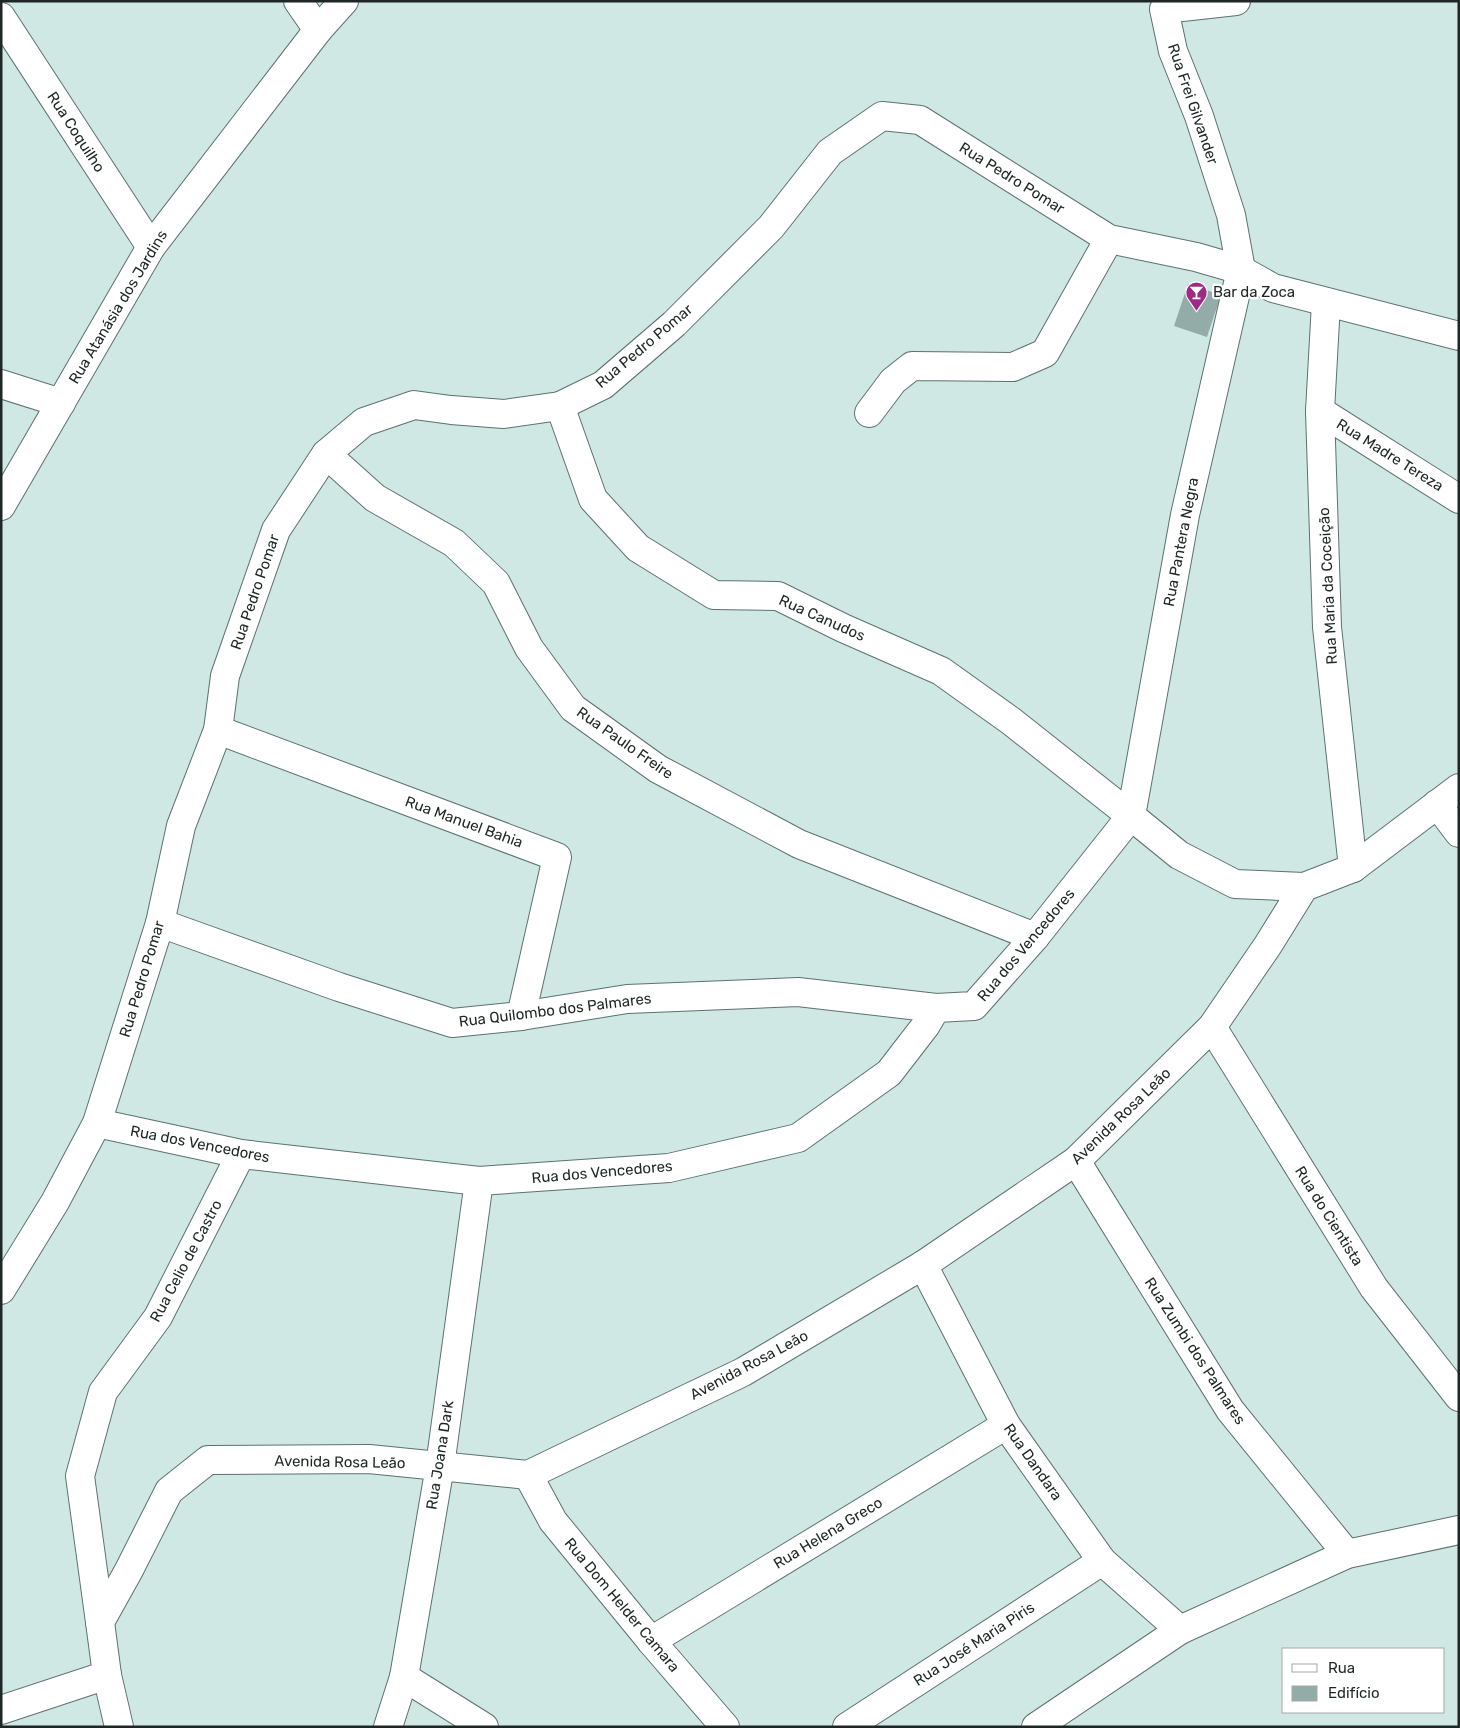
<svg xmlns="http://www.w3.org/2000/svg" width="1460" height="1728" viewBox="0 0 1460 1728" font-family="Rubik,sans-serif">
<style>
.building{fill:#94aca8}
.lines{fill:none;stroke-linecap:round;stroke-linejoin:round}
.minor-casing{stroke:#5c726f;stroke-width:30}
.minor{stroke:#fff;stroke-width:28}
.labels{text-anchor:middle;dominant-baseline:central;stroke-width:4.5;stroke-linejoin:round;paint-order:stroke}
.street-label{font-size:15px;fill:#1e2726;stroke:#fff}
.poi-label{font-size:15px;fill:#1e2726;stroke:#fff;text-anchor:start}
</style>
<rect width="100%" height="100%" fill="#cfe8e4"/>
<path class="building" d="M 1188,284 L 1221,295 L 1207,337 L 1174,326 Z"/>
<g class="lines">
<defs>
<g id="minor">
<path d="M 298,1 L 318,30"/>
<path d="M 1,17 L 151,247"/>
<path d="M 1326,303 L 1320,411 L 1327,627 L 1353,868"/>
<path d="M 1,384 L 61,403"/>
<path d="M 560,406 L 593,499 L 638,548 L 714,595 L 778,596 L 843,628 L 941,671 L 1011,721 L 1131,816 L 1185,515 L 1241,270 L 1231,215 L 1199,116 L 1173,51 L 1164,9 L 1236,1"/>
<path d="M 1320,411 L 1459,499"/>
<path d="M 869,413 L 893,381 L 912,366 L 1013,367 L 1045,353 L 1109,239"/>
<path d="M 326,454 L 375,498 L 454,543 L 496,583 L 529,648 L 573,708 L 658,769 L 799,844 L 1035,937"/>
<path d="M 1,506 L 151,247 L 318,30 L 344,1"/>
<path d="M 218,730 L 557,857 L 521,1016"/>
<path d="M 1437,804 L 1459,833"/>
<path d="M 160,923 L 339,987 L 452,1023 L 521,1016 L 627,999 L 798,992 L 936,1008"/>
<path d="M 1212,1027 L 1374,1288 L 1459,1397"/>
<path d="M 97,1123 L 241,1154 L 479,1181 L 669,1168 L 798,1138 L 889,1073 L 926,1025 L 936,1008 L 974,1006 L 1035,937 L 1131,816 L 1179,855 L 1235,884 L 1304,887"/>
<path d="M 1076,1161 L 1230,1410 L 1347,1554"/>
<path d="M 923,1265 L 1006,1425 L 1102,1561 L 1180,1630"/>
<path d="M 1,1290 L 55,1202 L 97,1123 L 160,923 L 181,826 L 218,730 L 225,676 L 276,530 L 326,454 L 364,422 L 414,405 L 451,410 L 504,414 L 560,406 L 603,385 L 674,324 L 771,227 L 830,152 L 882,116 L 920,120 L 1109,239 L 1196,257 L 1241,270 L 1273,288 L 1459,336"/>
<path d="M 528,1475 L 553,1521 L 651,1641 L 725,1727"/>
<path d="M 100,1622 L 80,1476 L 103,1392 L 158,1317 L 241,1154"/>
<path d="M 651,1641 L 1006,1425"/>
<path d="M 107,1675 L 119,1727"/>
<path d="M 404,1677 L 484,1727"/>
<path d="M 1,1710 L 107,1675 L 100,1622 L 129,1570 L 169,1491 L 208,1460 L 369,1459 L 528,1475 L 743,1372 L 923,1265 L 1076,1161 L 1212,1027 L 1268,945 L 1304,887 L 1353,868 L 1459,788"/>
<path d="M 388,1727 L 404,1677 L 440,1466 L 479,1181"/>
<path d="M 847,1727 L 1102,1561"/>
<path d="M 1036,1727 L 1180,1630 L 1347,1554 L 1459,1530"/>
</g>
</defs>
<use href="#minor" class="minor-casing"/>
<use href="#minor" class="minor"/>
</g>
<defs>
<symbol id="bar-pin" viewBox="-11 -11 22 30"><path d="M0 17L-7.5 6A9.5 9.5 0 1 1 7.5 6Z" fill="#9c2a87" stroke="#fff"/><path d="M-6-5H6L.8 .8V4.5H3.5V6h-7V4.5H-.8V.8Z" fill="#fff"/></symbol>
</defs>
<g fill-rule="evenodd">
<use href="#bar-pin" x="1184" y="280" width="25" height="34"/>
</g>
<g class="labels">
<g class="street-label">
<text transform="translate(1193 104) rotate(71)">Rua Frei Gilvander</text>
<text transform="translate(76 132) rotate(57)">Rua Coquilho</text>
<text transform="translate(1012 178) rotate(32)">Rua Pedro Pomar</text>
<text transform="translate(118 307) rotate(-59)">Rua Atanásia dos Jardins</text>
<text transform="translate(644 346) rotate(-40)">Rua Pedro Pomar</text>
<text transform="translate(1390 455) rotate(32)">Rua Madre Tereza</text>
<text transform="translate(1181 542) rotate(-79)">Rua Pantera Negra</text>
<text transform="translate(1328 586) rotate(-93)">Rua Maria da Coceição</text>
<text transform="translate(255 592) rotate(-71)">Rua Pedro Pomar</text>
<text transform="translate(822 618) rotate(24)">Rua Canudos</text>
<text transform="translate(625 743) rotate(35)">Rua Paulo Freire</text>
<text transform="translate(464 822) rotate(20)">Rua Manuel Bahia</text>
<text transform="translate(1026 945) rotate(-50)">Rua dos Vencedores</text>
<text transform="translate(142 979) rotate(-73)">Rua Pedro Pomar</text>
<text transform="translate(555 1010) rotate(-7)">Rua Quilombo dos Palmares</text>
<text transform="translate(1121 1116) rotate(-44)">Avenida Rosa Leão</text>
<text transform="translate(200 1144) rotate(11)">Rua dos Vencedores</text>
<text transform="translate(602 1172) rotate(-5)">Rua dos Vencedores</text>
<text transform="translate(1329 1216) rotate(58)">Rua do Cientista</text>
<text transform="translate(186 1261) rotate(-62)">Rua Celio de Castro</text>
<text transform="translate(1195 1351) rotate(57)">Rua Zumbi dos Palmares</text>
<text transform="translate(749 1365) rotate(-28)">Avenida Rosa Leão</text>
<text transform="translate(440 1455) rotate(-81)">Rua Joana Dark</text>
<text transform="translate(340 1462) rotate(1)">Avenida Rosa Leão</text>
<text transform="translate(1033 1462) rotate(55)">Rua Dandara</text>
<text transform="translate(828 1533) rotate(-31)">Rua Helena Greco</text>
<text transform="translate(622 1605) rotate(50)">Rua Dom Helder Camara</text>
<text transform="translate(974 1644) rotate(-33)">Rua José Maria Piris</text>
</g>
<g class="poi-label">
<text x="1213" y="292">Bar da Zoca</text>
</g>
</g>
<rect width="1460" height="1728" fill="none" stroke="#1e2726" stroke-width="5"/>
<rect x="1282" y="1648" width="162" height="65" fill="#ffffff" stroke="#a5a9a8"/>
<rect x="1292" y="1664" width="25" height="8" fill="#ffffff" stroke="#a5a9a8"/>
<text x="1328" y="1673" font-size="15" fill="#1e2726">Rua</text>
<rect x="1292" y="1686" width="25" height="15" fill="#94aca8" stroke="#a5a9a8"/>
<text x="1328" y="1698" font-size="15" fill="#1e2726">Edifício</text>
</svg>
